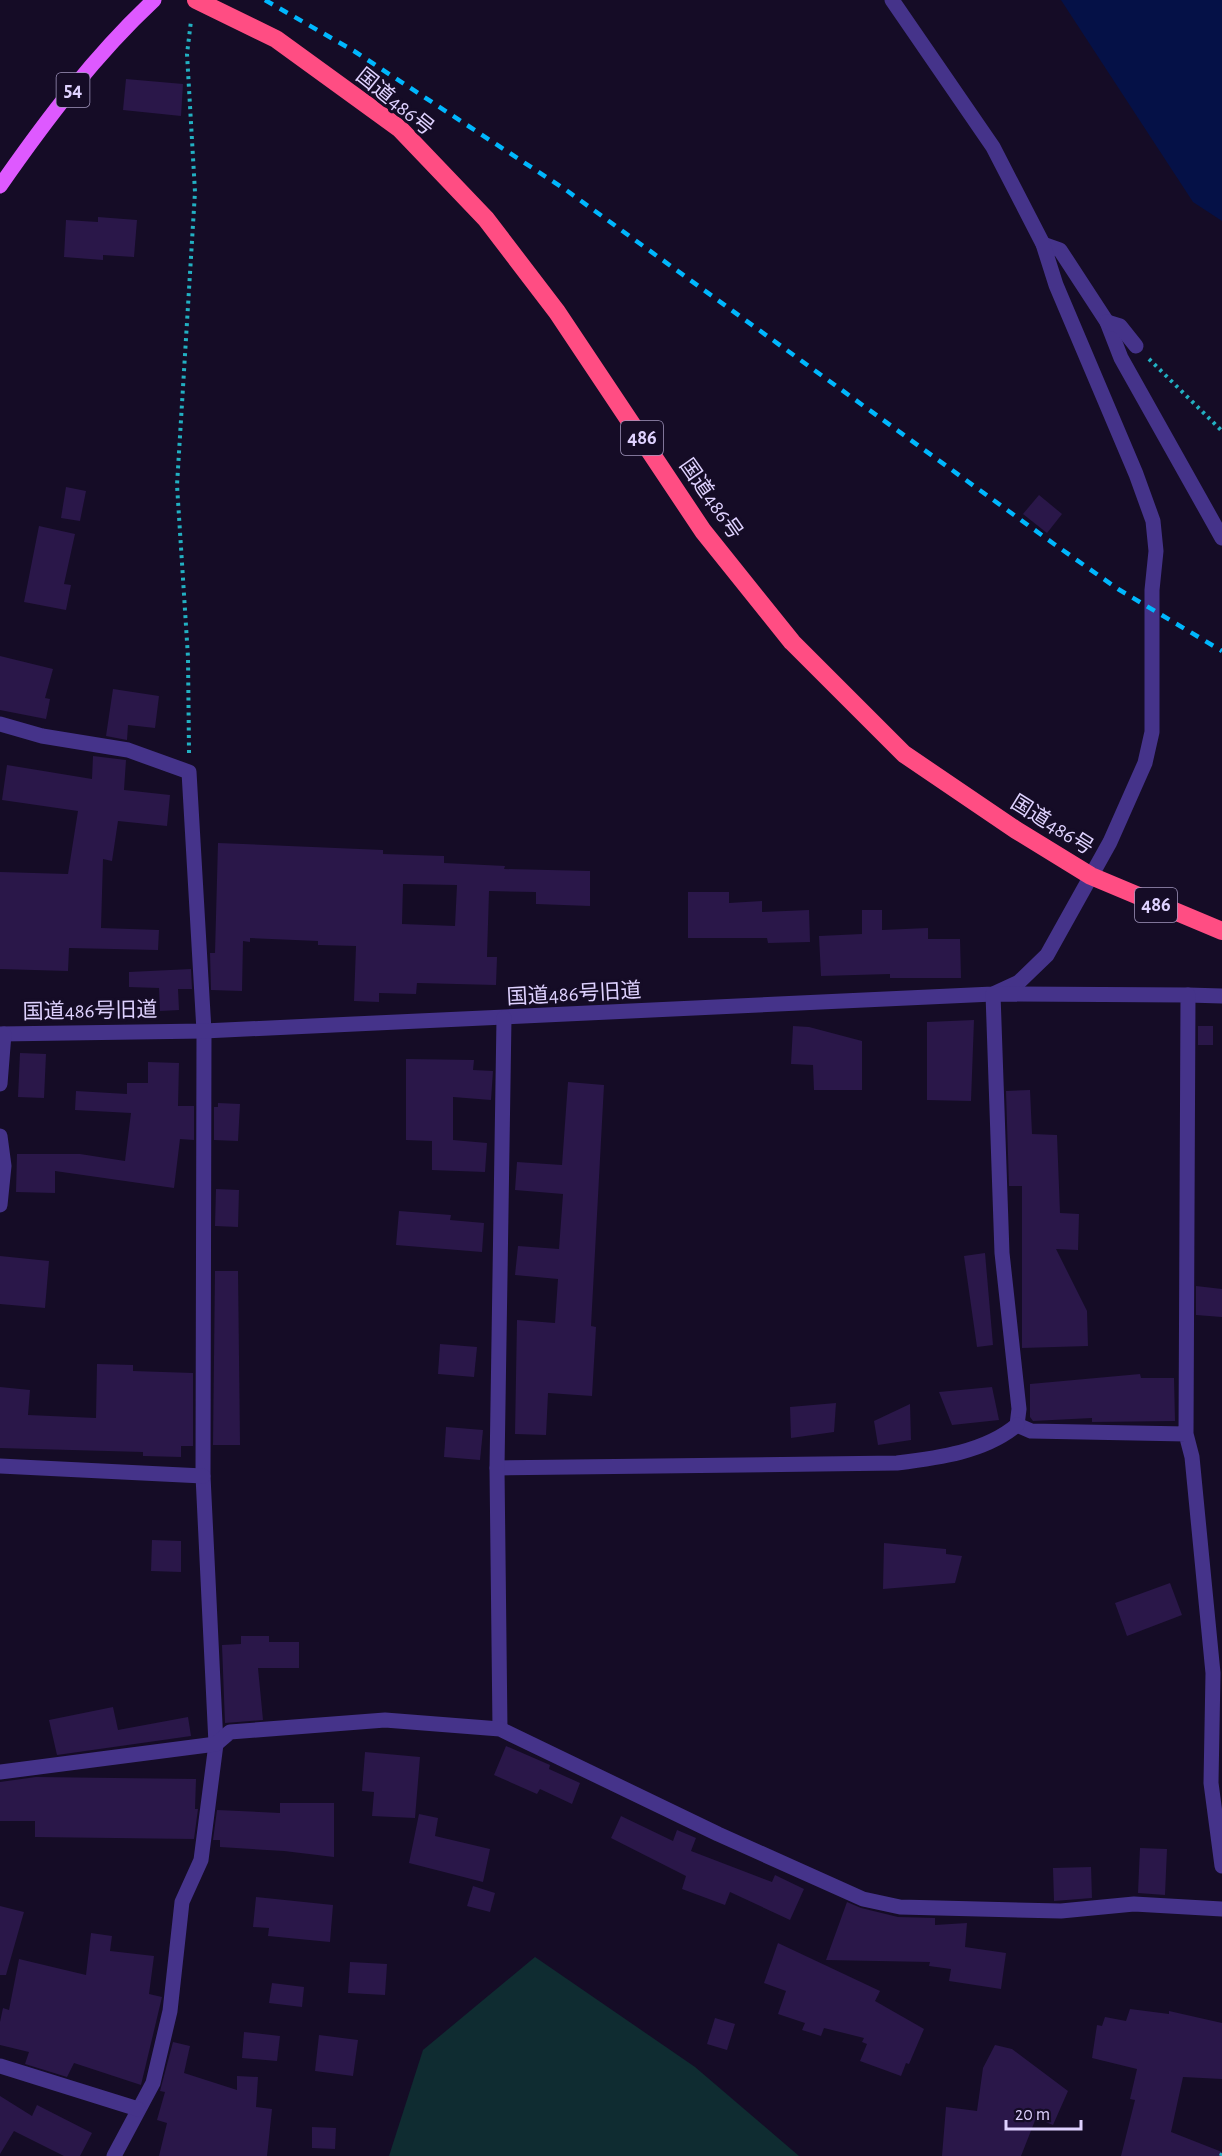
<svg xmlns="http://www.w3.org/2000/svg" width="1222" height="2156" viewBox="0 0 1222 2156" font-family="'Alegreya Sans','Noto Sans JP',sans-serif">
<style>
.green{fill:#0f2c31}
.water{fill:#051147}
.building{fill:#2a1749;fill-rule:evenodd}
.lines{fill:none;stroke-linecap:round;stroke-linejoin:round}
.path{stroke:#22b0c2;stroke-width:4;stroke-dasharray:3 4.5;stroke-linecap:butt}
.minor{stroke:#45338a;stroke-width:15}
.major{stroke:#de59ff;stroke-width:15}
.highway{stroke:#ff4d83;stroke-width:18}
.rail{stroke:#00b7fd;stroke-width:4.5;stroke-dasharray:9 8;stroke-linecap:butt}
.labels{text-anchor:middle;dominant-baseline:central;stroke-width:6;stroke-linejoin:round;paint-order:stroke}
.shield{fill:#150c26;stroke:#a297be;stroke-width:1.5}
.shield-label{font-size:20px;font-weight:bold;fill:#dfd2ff}
.street-label{font-size:21px;fill:#dfd2ff;stroke:#150c26}
</style>
<rect width="100%" height="100%" fill="#150c26"/>
<path class="green" d="M 535,1957 L 695,2067 L 799,2156 L 389,2156 L 423,2050 Z"/>
<path class="water" d="M 1061,0 L 1222,0 L 1222,221 L 1193,202 Z"/>
<g class="building">
<path d="M 126,79 L 183,84 L 181,116 L 123,110 Z"/>
<path d="M 98,217 L 137,220 L 134,257 L 103,255 L 103,260 L 64,257 L 66,220 L 98,222 Z"/>
<path d="M 66,487 L 86,491 L 80,521 L 61,518 Z"/>
<path d="M 1039,495 L 1062,514 L 1047,533 L 1023,514 Z"/>
<path d="M 39,526 L 75,534 L 64,584 L 71,585 L 66,610 L 24,602 Z"/>
<path d="M 0,656 L 53,669 L 45,698 L 50,699 L 46,719 L 0,710 Z"/>
<path d="M 113,689 L 159,696 L 155,728 L 128,725 L 127,740 L 106,736 Z"/>
<path d="M 93,756 L 126,760 L 124,790 L 170,795 L 167,826 L 118,821 L 112,861 L 103,859 L 101,928 L 159,930 L 158,950 L 69,948 L 68,971 L 0,969 L 0,872 L 68,874 L 78,811 L 2,800 L 7,765 L 92,779 Z"/>
<path d="M 218,843 L 383,850 L 383,854 L 444,856 L 444,863 L 505,866 L 504,869 L 590,871 L 590,906 L 536,904 L 536,892 L 489,891 L 487,957 L 497,957 L 496,985 L 417,983 L 416,994 L 379,993 L 379,1002 L 354,1001 L 356,946 L 318,945 L 318,941 L 250,938 L 250,942 L 243,941 L 242,991 L 211,990 L 210,953 L 215,953 ZM 403,884 L 457,885 L 455,926 L 402,924 Z"/>
<path d="M 688,892 L 729,892 L 729,903 L 762,901 L 762,912 L 809,910 L 810,942 L 768,943 L 767,938 L 688,938 Z"/>
<path d="M 862,910 L 882,910 L 882,930 L 928,928 L 928,939 L 960,939 L 961,978 L 890,978 L 890,974 L 821,976 L 819,936 L 862,934 Z"/>
<path d="M 191,969 L 192,989 L 178,989 L 179,1010 L 160,1011 L 159,988 L 129,987 L 129,972 Z"/>
<path d="M 974,1020 L 971,1101 L 927,1100 L 927,1022 Z"/>
<path d="M 793,1026 L 809,1027 L 862,1041 L 862,1090 L 814,1090 L 813,1065 L 791,1064 Z"/>
<rect x="1198" y="1026" width="15" height="19"/>
<path d="M 20,1053 L 46,1054 L 44,1098 L 18,1097 Z"/>
<path d="M 406,1059 L 474,1060 L 473,1070 L 493,1071 L 491,1100 L 453,1097 L 453,1140 L 487,1143 L 485,1172 L 432,1170 L 432,1141 L 406,1140 Z"/>
<path d="M 148,1062 L 179,1063 L 178,1106 L 194,1106 L 194,1140 L 180,1139 L 174,1188 L 55,1171 L 55,1193 L 16,1192 L 17,1154 L 80,1154 L 125,1161 L 131,1113 L 75,1110 L 76,1091 L 127,1094 L 127,1083 L 148,1083 Z"/>
<path d="M 568,1082 L 604,1085 L 591,1326 L 596,1327 L 592,1396 L 548,1393 L 546,1435 L 515,1434 L 517,1320 L 555,1323 L 558,1279 L 515,1275 L 518,1246 L 559,1249 L 563,1194 L 515,1190 L 517,1162 L 562,1165 Z"/>
<path d="M 1030,1090 L 1032,1134 L 1057,1135 L 1060,1213 L 1079,1214 L 1078,1250 L 1056,1249 L 1087,1311 L 1088,1346 L 1022,1348 L 1022,1186 L 1009,1186 L 1006,1091 Z"/>
<path d="M 218,1103 L 240,1104 L 238,1141 L 214,1140 L 214,1107 L 218,1107 Z"/>
<path d="M 216,1189 L 239,1190 L 238,1227 L 215,1226 Z"/>
<path d="M 399,1211 L 451,1215 L 450,1220 L 484,1223 L 482,1252 L 396,1245 Z"/>
<path d="M 985,1253 L 993,1345 L 977,1347 L 964,1256 Z"/>
<path d="M 0,1256 L 49,1261 L 45,1308 L 0,1304 Z"/>
<path d="M 215,1271 L 238,1271 L 240,1445 L 213,1445 Z"/>
<path d="M 1196,1286 L 1222,1289 L 1222,1317 L 1196,1315 Z"/>
<path d="M 440,1344 L 477,1347 L 474,1377 L 438,1374 Z"/>
<path d="M 97,1364 L 133,1365 L 133,1371 L 193,1373 L 193,1446 L 181,1446 L 181,1457 L 143,1456 L 143,1452 L 0,1448 L 0,1387 L 30,1390 L 28,1415 L 96,1418 Z"/>
<path d="M 1140,1374 L 1141,1378 L 1174,1378 L 1175,1421 L 1092,1422 L 1092,1418 L 1033,1421 L 1030,1417 L 1030,1384 Z"/>
<path d="M 992,1387 L 999,1420 L 952,1425 L 939,1392 Z"/>
<path d="M 836,1403 L 834,1432 L 791,1438 L 790,1407 Z"/>
<path d="M 910,1404 L 911,1440 L 878,1445 L 874,1421 Z"/>
<path d="M 446,1427 L 483,1430 L 480,1460 L 444,1457 Z"/>
<path d="M 152,1540 L 181,1541 L 181,1572 L 151,1571 Z"/>
<path d="M 884,1543 L 946,1549 L 946,1554 L 962,1556 L 955,1583 L 883,1589 Z"/>
<path d="M 1170,1583 L 1182,1615 L 1127,1636 L 1115,1603 Z"/>
<path d="M 241,1636 L 269,1636 L 269,1642 L 299,1642 L 299,1668 L 258,1668 L 263,1720 L 225,1723 L 222,1645 L 241,1644 Z"/>
<path d="M 113,1707 L 118,1730 L 188,1717 L 191,1736 L 57,1755 L 49,1720 Z"/>
<path d="M 506,1746 L 550,1765 L 549,1769 L 580,1783 L 572,1804 L 540,1789 L 537,1794 L 494,1775 Z"/>
<path d="M 365,1752 L 420,1757 L 415,1818 L 372,1816 L 374,1792 L 362,1791 Z"/>
<path d="M 36,1777 L 196,1779 L 195,1809 L 198,1809 L 194,1839 L 35,1837 L 35,1821 L 0,1821 L 0,1782 Z"/>
<path d="M 280,1803 L 334,1803 L 334,1857 L 284,1851 L 220,1847 L 220,1840 L 213,1840 L 217,1810 L 280,1813 Z"/>
<path d="M 419,1814 L 438,1818 L 435,1836 L 490,1849 L 483,1882 L 409,1863 Z"/>
<path d="M 621,1816 L 673,1841 L 677,1830 L 696,1838 L 691,1851 L 772,1882 L 775,1875 L 804,1889 L 790,1920 L 730,1892 L 725,1905 L 682,1889 L 686,1876 L 611,1838 Z"/>
<path d="M 1140,1848 L 1167,1849 L 1165,1895 L 1138,1893 Z"/>
<path d="M 1091,1867 L 1092,1898 L 1054,1901 L 1053,1868 Z"/>
<path d="M 473,1886 L 495,1893 L 490,1912 L 467,1906 Z"/>
<path d="M 256,1897 L 333,1905 L 330,1942 L 268,1936 L 269,1928 L 253,1927 Z"/>
<path d="M 847,1902 L 861,1908 L 898,1917 L 935,1918 L 935,1925 L 967,1923 L 965,1947 L 1006,1953 L 1001,1989 L 949,1981 L 951,1969 L 929,1966 L 930,1962 L 826,1960 Z"/>
<path d="M 0,1906 L 24,1912 L 6,1975 L 0,1975 Z"/>
<path d="M 91,1933 L 112,1936 L 110,1951 L 154,1956 L 149,1994 L 162,1997 L 141,2085 L 74,2063 L 67,2077 L 25,2064 L 29,2052 L 0,2045 L 0,2022 L 3,2008 L 9,2010 L 19,1959 L 86,1975 Z"/>
<path d="M 778,1943 L 880,1991 L 875,2001 L 924,2029 L 909,2064 L 906,2063 L 901,2076 L 860,2061 L 867,2044 L 862,2042 L 864,2038 L 824,2028 L 821,2036 L 802,2030 L 805,2023 L 778,2014 L 786,1991 L 764,1983 Z"/>
<path d="M 350,1962 L 387,1964 L 385,1995 L 348,1993 Z"/>
<path d="M 272,1983 L 304,1987 L 302,2007 L 269,2003 Z"/>
<path d="M 1130,2009 L 1169,2014 L 1169,2011 L 1222,2023 L 1222,2079 L 1183,2077 L 1171,2132 L 1222,2152 L 1222,2156 L 1121,2156 L 1135,2100 L 1130,2099 L 1137,2069 L 1092,2058 L 1097,2025 L 1102,2026 L 1105,2017 L 1126,2021 Z"/>
<path d="M 715,2018 L 735,2024 L 727,2050 L 707,2044 Z"/>
<path d="M 244,2032 L 280,2036 L 277,2061 L 242,2058 Z"/>
<path d="M 319,2035 L 358,2040 L 353,2076 L 315,2071 Z"/>
<path d="M 173,2042 L 190,2046 L 184,2073 L 237,2090 L 237,2076 L 258,2077 L 256,2107 L 272,2109 L 267,2156 L 159,2156 L 167,2123 L 157,2120 L 165,2092 L 160,2091 Z"/>
<path d="M 995,2045 L 1012,2049 L 1068,2091 L 1053,2125 L 1036,2118 L 1021,2156 L 942,2156 L 946,2107 L 977,2111 L 983,2068 Z"/>
<path d="M 0,2096 L 32,2116 L 37,2105 L 92,2133 L 80,2156 L 64,2156 L 14,2131 L 0,2154 Z"/>
<path d="M 312,2127 L 336,2128 L 335,2149 L 312,2148 Z"/>
</g>
<g class="lines">
<g class="path">
<path d="M 1149,359 L 1222,431"/>
<path d="M 189,753 L 188,657 L 177,485 L 195,192 L 187,54 L 191,21"/>
<path d="M 1221,2156 L 1222,2153"/>
</g>
<g class="minor">
<path d="M 1043,244 L 1060,250 L 1107,322 L 1121,358 L 1222,538"/>
<path d="M 1107,322 L 1120,326 L 1136,346"/>
<path d="M 0,724 L 42,736 L 128,750 L 189,772 L 204,1031 L 203,1476 L 216,1744 L 201,1860 L 182,1902 L 170,2011 L 153,2083 L 114,2156"/>
<path d="M 1188,995 L 1222,996"/>
<path d="M 0,1034 L 204,1031 L 993,994 L 1019,982 L 1047,955 L 1110,842 L 1145,763 L 1152,732 L 1152,590 L 1156,551 L 1153,521 L 1136,474 L 1056,285 L 1043,244 L 993,147 L 892,0"/>
<path d="M 0,1084 L 4,1034"/>
<path d="M 0,1136 L 4,1166 L 0,1205"/>
<path d="M 1186,1434 L 1188,995 L 993,994 L 1002,1253 L 1019,1409 L 1017,1425 L 1031,1431 L 1186,1434 L 1192,1457 L 1213,1673 L 1211,1783 L 1222,1866"/>
<path d="M 0,1466 L 203,1476"/>
<path d="M 497,1468 L 897,1463 C 938,1458 985,1452 1017,1425"/>
<path d="M 500,1729 L 497,1468 L 504,1018"/>
<path d="M 0,1772 L 216,1744 L 230,1732 L 385,1720 L 500,1729 L 718,1834 L 863,1899 L 900,1907 L 1061,1911 L 1134,1904 L 1222,1909"/>
<path d="M 0,2066 L 138,2109"/>
</g>
<path class="major" d="M 0,186 C 46,120 95,55 154,0"/>
<path class="highway" d="M 196,0 L 276,39 L 400,129 L 486,219 L 557,312 L 703,531 L 792,642 L 904,754 L 1016,830 L 1091,876 L 1222,931"/>
<path class="rail" d="M 265,0 L 354,51 L 566,190 L 1054,544 L 1118,589 L 1222,651"/>
</g>
<g class="labels">
<g class="shield">
<rect x="56.5" y="73" width="33" height="34" rx="4.5"/>
<rect x="621" y="421" width="42" height="34" rx="4.5"/>
<rect x="1135" y="888" width="42" height="34" rx="4.5"/>
</g>
<g class="shield-label">
<text x="73" y="90">54</text>
<text x="642" y="438">486</text>
<text x="1156" y="905">486</text>
</g>
<g class="street-label">
<text transform="translate(395 102) rotate(39)">国道486号</text>
<text transform="translate(711 499) rotate(55)">国道486号</text>
<text transform="translate(1052 825) rotate(32)">国道486号</text>
<text transform="translate(574 994) rotate(-3)">国道486号旧道</text>
<text transform="translate(90 1011) rotate(-1)">国道486号旧道</text>
</g>
</g>
<path d="M1006 2120v9h75v-9" fill="none" stroke="#dfd2ff" stroke-width="3"/>
<text x="1015" y="2120" font-size="18" fill="#dfd2ff" stroke="#150c26" stroke-width="4.5" paint-order="stroke">20 m</text>
</svg>
